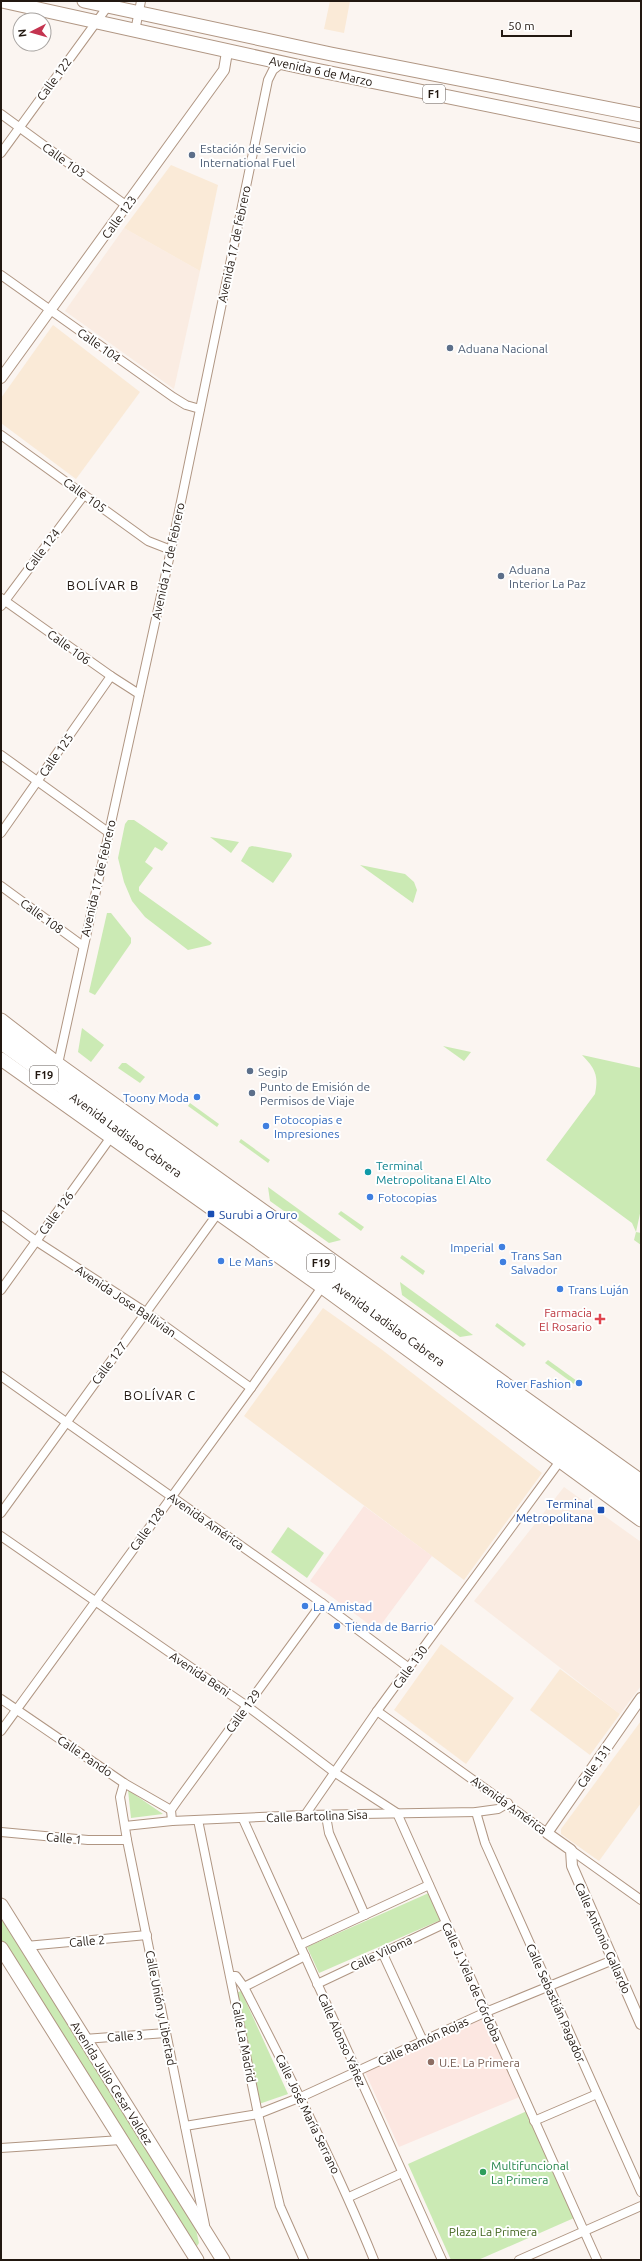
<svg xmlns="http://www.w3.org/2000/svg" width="642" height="2261" viewBox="0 0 642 2261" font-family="Ubuntu,sans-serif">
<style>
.built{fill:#faece2}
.industrial{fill:#faead7}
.education{fill:#fce7e1}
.green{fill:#cbeab4}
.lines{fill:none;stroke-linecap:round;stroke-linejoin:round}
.minor-casing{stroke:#b09683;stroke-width:10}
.tertiary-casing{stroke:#b09683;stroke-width:12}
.primary-casing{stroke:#b09683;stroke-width:15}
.trunk-casing{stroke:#b09683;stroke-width:15}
.minor{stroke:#fff;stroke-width:8}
.tertiary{stroke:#fff;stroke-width:10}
.primary{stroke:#fff;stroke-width:13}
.trunk{stroke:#fff;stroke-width:13}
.service-dot{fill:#5c6f8a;stroke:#fff;stroke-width:1.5}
.shop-dot{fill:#3f7fe0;stroke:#fff;stroke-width:1.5}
.culture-dot{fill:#0f9aa8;stroke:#fff;stroke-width:1.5}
.transit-dot{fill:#1a4fb4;stroke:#fff;stroke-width:1.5}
.health-dot{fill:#e0444e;stroke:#fff;stroke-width:1.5}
.education-dot{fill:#8d6e63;stroke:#fff;stroke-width:1.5}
.leisure-dot{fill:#2e9e5b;stroke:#fff;stroke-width:1.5}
.labels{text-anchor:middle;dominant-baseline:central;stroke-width:4;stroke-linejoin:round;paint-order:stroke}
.shield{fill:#fff;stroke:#645d58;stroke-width:1}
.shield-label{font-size:11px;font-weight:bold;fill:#221811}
.street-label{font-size:12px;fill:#221811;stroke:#fff}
.service-label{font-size:12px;fill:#4e5e75;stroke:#fff;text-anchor:start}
.shop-label{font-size:12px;fill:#366cbe;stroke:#fff;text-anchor:start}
.culture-label{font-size:12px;fill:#0d838f;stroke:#fff;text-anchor:start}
.transit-label{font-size:12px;fill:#164399;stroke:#fff;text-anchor:start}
.health-label{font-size:12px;fill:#be3a42;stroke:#fff;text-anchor:end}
.education-label{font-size:12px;fill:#785e54;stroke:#fff;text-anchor:start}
.leisure-label{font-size:12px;fill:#27864d;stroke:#fff;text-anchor:start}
.park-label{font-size:12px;fill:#40641d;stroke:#fff}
.neighbourhood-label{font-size:13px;letter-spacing:1px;fill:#221811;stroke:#fff}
</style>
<rect width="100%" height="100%" fill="#fbf5f1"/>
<g class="built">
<path d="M 124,228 L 200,271 L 174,389 L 65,311 Z"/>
<path d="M 564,1487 L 641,1542 L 641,1686 L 620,1714 L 474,1601 Z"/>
</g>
<g class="industrial">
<path d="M 330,1 L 350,1 L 344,33 L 324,29 Z"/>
<path d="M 171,165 L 218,185 L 200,271 L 124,228 Z"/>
<path d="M 53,325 L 140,392 L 76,479 L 1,423 L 1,398 Z"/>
<path d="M 323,1308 L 381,1349 L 542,1473 L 464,1580 L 244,1416 Z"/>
<path d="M 441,1644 L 514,1698 L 466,1764 L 394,1710 Z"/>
<path d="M 560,1669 L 620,1714 L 590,1755 L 530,1710 Z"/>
<path d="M 641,1721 L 641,1803 L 599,1861 L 561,1834 L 561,1829 Z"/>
</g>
<g class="education">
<path d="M 364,1506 L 432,1556 L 377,1630 L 310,1581 Z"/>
<path d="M 481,2017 L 485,2018 L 522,2096 L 399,2147 L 365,2072 Z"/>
</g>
<g class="green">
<path d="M 128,820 L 134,820 L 168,843 L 162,851 L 155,847 L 145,862 L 153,868 L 139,887 L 139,891 L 212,943 L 210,945 L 188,950 L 145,917 L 132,901 L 124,882 L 118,858 L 125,824 Z"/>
<path d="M 210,837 L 239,842 L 231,853 Z"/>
<path d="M 252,846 L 291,853 L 292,856 L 273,883 L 241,861 L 249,847 Z"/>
<path d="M 360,865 L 405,874 L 414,882 L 417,890 L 413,903 Z"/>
<path d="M 107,913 L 111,913 L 131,938 L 131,943 L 95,995 L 89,992 Z"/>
<path d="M 82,1028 L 104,1045 L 91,1062 L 78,1052 Z"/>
<path d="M 443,1046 L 471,1052 L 464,1061 Z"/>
<path d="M 582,1055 L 641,1068 L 641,1209 L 636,1232 L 641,1233 L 641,1245 L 634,1240 L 636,1232 L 632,1223 L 546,1160 L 595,1094 C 599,1076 595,1068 582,1055 Z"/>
<path d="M 122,1063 L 126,1063 L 145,1077 L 140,1083 L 118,1068 Z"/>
<path d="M 190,1103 L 219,1124 L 217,1127 L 188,1106 Z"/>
<path d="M 241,1139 L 270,1160 L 268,1163 L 239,1142 Z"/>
<path d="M 268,1187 L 341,1240 L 329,1243 L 270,1201 Z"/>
<path d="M 341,1211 L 364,1227 L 361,1231 L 338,1214 Z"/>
<path d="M 402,1255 L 425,1271 L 423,1275 L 400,1258 Z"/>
<path d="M 400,1282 L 473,1335 L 460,1337 L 402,1295 Z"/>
<path d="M 497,1323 L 526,1344 L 523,1347 L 495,1326 Z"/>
<path d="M 548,1360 L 577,1381 L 574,1384 L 545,1363 Z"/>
<path d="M 288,1527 L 324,1553 L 307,1578 L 271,1552 Z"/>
<path d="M 128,1790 L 163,1814 L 131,1818 Z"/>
<path d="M 431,1892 L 443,1919 L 319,1973 L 307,1947 Z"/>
<path d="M 1,1913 L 194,2221 L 199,2243 L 197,2246 L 193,2246 L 1,1940 Z"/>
<path d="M 241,1991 L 288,2094 L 259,2104 L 236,1993 Z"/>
<path d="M 527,2111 L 574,2218 L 478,2260 L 451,2260 L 408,2164 Z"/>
</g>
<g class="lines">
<defs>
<g id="minor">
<path d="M 135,31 L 141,1"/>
<path d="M 1,114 L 127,206"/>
<path d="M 1,153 L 108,6"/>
<path d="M 1,275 L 173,397 L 186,405 L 200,409"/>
<path d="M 1,435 L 148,541 L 171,550"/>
<path d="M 1,598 L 111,676 L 139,694"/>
<path d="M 1,606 L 84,495"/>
<path d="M 1,755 L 108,832"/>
<path d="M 1,833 L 111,676"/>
<path d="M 1,886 L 83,946"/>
<path d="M 58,1064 L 171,550 L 268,80 L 273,70 L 282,63"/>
<path d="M 1,1215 L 36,1241 L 147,1313 L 251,1388"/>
<path d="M 1,1290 L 111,1137"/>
<path d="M 1,1376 L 322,1603 L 409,1668"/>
<path d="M 1,1513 L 218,1213"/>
<path d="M 1,1536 L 247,1706 L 334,1772 L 397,1813 L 597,2260"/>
<path d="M 1,1699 L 124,1783 L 171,1810"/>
<path d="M 377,1711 L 547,1833"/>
<path d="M 1,1731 L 251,1388 L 322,1287"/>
<path d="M 124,1783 L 120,1797 L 127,1840 L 205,2225"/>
<path d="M 476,1812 L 485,1843 L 641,2192"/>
<path d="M 305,1815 L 377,1711 L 560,1461"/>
<path d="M 326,1816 L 329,1833 L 365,1915"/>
<path d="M 243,1819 L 442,2260"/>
<path d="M 198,1820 L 258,2114 L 280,2206 L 304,2260"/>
<path d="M 172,1821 L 171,1810 L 178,1800 L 322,1603"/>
<path d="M 125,1826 L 172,1821 L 305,1815 L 476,1812 L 498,1809 L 508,1803"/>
<path d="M 1,1832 L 88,1840 L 127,1840"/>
<path d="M 571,1850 L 641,1900"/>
<path d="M 300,1945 L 429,1885"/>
<path d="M 26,1946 L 147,1935"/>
<path d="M 382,1952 L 423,2041"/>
<path d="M 231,1976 L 236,1976 L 244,1987 C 290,2077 336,2166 374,2260"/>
<path d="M 317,1984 L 446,1923"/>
<path d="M 244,1987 L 305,1956"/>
<path d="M 84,2039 L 166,2033"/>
<path d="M 534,2121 L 597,2094"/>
<path d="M 185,2126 L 258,2114 L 301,2097 L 486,2012 L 613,1960"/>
<path d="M 1,2148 L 121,2140"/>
<path d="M 349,2197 L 402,2173"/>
<path d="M 519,2260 L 641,2206"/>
</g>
<g id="tertiary">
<path d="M 1,378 L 224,70 L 227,52"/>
<path d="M 641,1698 L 547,1833 L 571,1850 L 572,1866 L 641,2024"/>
</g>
<g id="primary">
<path d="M 1,1031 L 641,1493"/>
<path d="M 1,1043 L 641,1506"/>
<path d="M 1,1905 L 223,2260"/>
<path d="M 1,1948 L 197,2260"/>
</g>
<g id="trunk">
<path d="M 2,1 L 306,68 L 641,136"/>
<path d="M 84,1 L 331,54 L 641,115"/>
<path d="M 1,1020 L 58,1064 L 641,1481"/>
<path d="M 1,1059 L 322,1287 L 641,1520"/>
<path d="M 68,1103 L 88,1107 L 98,1125"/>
</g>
</defs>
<use href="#minor" class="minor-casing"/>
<use href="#tertiary" class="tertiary-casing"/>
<use href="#primary" class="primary-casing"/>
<use href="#trunk" class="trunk-casing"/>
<use href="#minor" class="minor"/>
<use href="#tertiary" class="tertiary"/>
<use href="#primary" class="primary"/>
<use href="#trunk" class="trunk"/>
</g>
<g class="service-dot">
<circle cx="192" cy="155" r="4"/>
<circle cx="450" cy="348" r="4"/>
<circle cx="501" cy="576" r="4"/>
<circle cx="250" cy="1071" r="4"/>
<circle cx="252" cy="1093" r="4"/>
</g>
<g class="shop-dot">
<circle cx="197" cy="1097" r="4"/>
<circle cx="266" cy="1126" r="4"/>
<circle cx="370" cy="1197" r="4"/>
<circle cx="502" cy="1247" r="4"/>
<circle cx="221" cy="1261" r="4"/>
<circle cx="503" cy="1262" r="4"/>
<circle cx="560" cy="1289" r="4"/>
<circle cx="579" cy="1383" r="4"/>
<circle cx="305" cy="1606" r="4"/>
<circle cx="337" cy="1626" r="4"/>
</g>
<circle class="culture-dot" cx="368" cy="1172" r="4"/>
<g class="transit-dot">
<rect x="207" y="1210" width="8" height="8" rx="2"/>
<rect x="597" y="1506" width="8" height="8" rx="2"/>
</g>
<path class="health-dot" d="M598 1313h4v4h4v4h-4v4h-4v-4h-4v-4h4z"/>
<circle class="education-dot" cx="431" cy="2062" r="4"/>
<circle class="leisure-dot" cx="483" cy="2172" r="4"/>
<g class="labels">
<g class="shield">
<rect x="423" y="85" width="22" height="18" rx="3"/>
<rect x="30" y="1066" width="28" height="18" rx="3"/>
<rect x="307" y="1254" width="28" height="18" rx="3"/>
</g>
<g class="shield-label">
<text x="434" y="94">F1</text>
<text x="44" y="1075">F19</text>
<text x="321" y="1263">F19</text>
</g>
<g class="street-label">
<text transform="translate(321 71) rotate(12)">Avenida 6 de Marzo</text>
<text transform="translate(54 79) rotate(-54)">Calle 122</text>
<text transform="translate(64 160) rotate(36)">Calle 103</text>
<text transform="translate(119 217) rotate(-54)">Calle 123</text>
<text transform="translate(234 244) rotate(-78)">Avenida 17 de febrero</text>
<text transform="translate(99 345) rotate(35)">Calle 104</text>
<text transform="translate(85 495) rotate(36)">Calle 105</text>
<text transform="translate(42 550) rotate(-53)">Calle 124</text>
<text transform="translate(168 561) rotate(-78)">Avenida 17 de febrero</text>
<text transform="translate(69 647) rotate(36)">Calle 106</text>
<text transform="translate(56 755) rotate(-55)">Calle 125</text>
<text transform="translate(98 878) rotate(-77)">Avenida 17 de febrero</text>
<text transform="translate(42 916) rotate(36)">Calle 108</text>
<text transform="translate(126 1135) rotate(36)">Avenida Ladislao Cabrera</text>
<text transform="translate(56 1213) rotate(-54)">Calle 126</text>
<text transform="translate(126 1301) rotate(34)">Avenida Jose Ballivian</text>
<text transform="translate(389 1324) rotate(36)">Avenida Ladislao Cabrera</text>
<text transform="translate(109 1363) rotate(-53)">Calle 127</text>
<text transform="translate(206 1521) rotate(35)">Avenida América</text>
<text transform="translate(147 1529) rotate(-54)">Calle 128</text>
<text transform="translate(410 1667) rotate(-54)">Calle 130</text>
<text transform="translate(200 1674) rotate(34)">Avenida Beni</text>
<text transform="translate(243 1711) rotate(-54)">Calle 129</text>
<text transform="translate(85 1756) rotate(34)">Calle Pando</text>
<text transform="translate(594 1766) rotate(-55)">Calle 131</text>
<text transform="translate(509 1805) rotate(36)">Avenida América</text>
<text transform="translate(317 1816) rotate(-2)">Calle Bartolina Sisa</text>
<text transform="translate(64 1838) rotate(5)">Calle 1</text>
<text transform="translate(603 1938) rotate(66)">Calle Antonio Gallardo</text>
<text transform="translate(87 1941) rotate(-5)">Calle 2</text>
<text transform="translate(381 1953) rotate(-25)">Calle Viloma</text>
<text transform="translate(472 1982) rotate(66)">Calle J. Vela de Córdoba</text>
<text transform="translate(556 2003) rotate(66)">Calle Sebastián Pagador</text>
<text transform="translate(161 2008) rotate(79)">Calle Unión y Libertad</text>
<text transform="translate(125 2036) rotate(-4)">Calle 3</text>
<text transform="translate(342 2040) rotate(66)">Calle Alonso Yáñez</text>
<text transform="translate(423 2041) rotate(-25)">Calle Ramón Rojas</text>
<text transform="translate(244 2042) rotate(79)">Calle La Madrid</text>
<text transform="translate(112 2083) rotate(58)">Avenida Julio Cesar Valdez</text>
<text transform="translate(308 2114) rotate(64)">Calle José María Serrano</text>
</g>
<g class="service-label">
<text x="200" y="148">Estación de Servicio<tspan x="200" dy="14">International Fuel</tspan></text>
<text x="458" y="348">Aduana Nacional</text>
<text x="509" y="569">Aduana<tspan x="509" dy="14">Interior La Paz</tspan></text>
<text x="258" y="1071">Segip</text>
<text x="260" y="1086">Punto de Emisión de<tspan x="260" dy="14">Permisos de Viaje</tspan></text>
</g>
<g class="shop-label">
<text x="189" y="1097" text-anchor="end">Toony Moda</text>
<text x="274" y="1119">Fotocopias e<tspan x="274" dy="14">Impresiones</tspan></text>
<text x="378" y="1197">Fotocopias</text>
<text x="494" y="1247" text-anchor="end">Imperial</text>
<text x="511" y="1255">Trans San<tspan x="511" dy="14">Salvador</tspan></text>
<text x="229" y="1261">Le Mans</text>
<text x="568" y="1289">Trans Luján</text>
<text x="571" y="1383" text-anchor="end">Rover Fashion</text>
<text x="313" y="1606">La Amistad</text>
<text x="345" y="1626">Tienda de Barrio</text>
</g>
<g class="culture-label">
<text x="376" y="1165">Terminal<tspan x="376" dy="14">Metropolitana El Alto</tspan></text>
</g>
<g class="transit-label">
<text x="219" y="1214">Surubi a Oruro</text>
<text x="593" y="1503" text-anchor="end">Terminal<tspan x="593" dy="14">Metropolitana</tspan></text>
</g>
<g class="health-label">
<text x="592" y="1312">Farmacia<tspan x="592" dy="14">El Rosario</tspan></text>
</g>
<g class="education-label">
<text x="439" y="2062">U.E. La Primera</text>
</g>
<g class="leisure-label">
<text x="491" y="2165">Multifuncional<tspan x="491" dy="14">La Primera</tspan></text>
</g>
<g class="park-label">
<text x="493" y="2231">Plaza La Primera</text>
</g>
<g class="neighbourhood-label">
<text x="103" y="585">BOLÍVAR B</text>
<text x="160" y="1395">BOLÍVAR C</text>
</g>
</g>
<rect width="642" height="2261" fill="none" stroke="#221811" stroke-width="4"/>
<g transform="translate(32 32) rotate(264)"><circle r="19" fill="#ffffff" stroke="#a7a3a0"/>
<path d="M0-3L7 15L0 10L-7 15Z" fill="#c43450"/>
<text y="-6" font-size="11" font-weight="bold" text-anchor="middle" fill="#221811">N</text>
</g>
<path d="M502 30v6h69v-6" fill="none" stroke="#221811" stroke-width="2"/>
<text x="508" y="30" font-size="12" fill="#221811" stroke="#ffffff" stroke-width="3" paint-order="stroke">50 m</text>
</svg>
